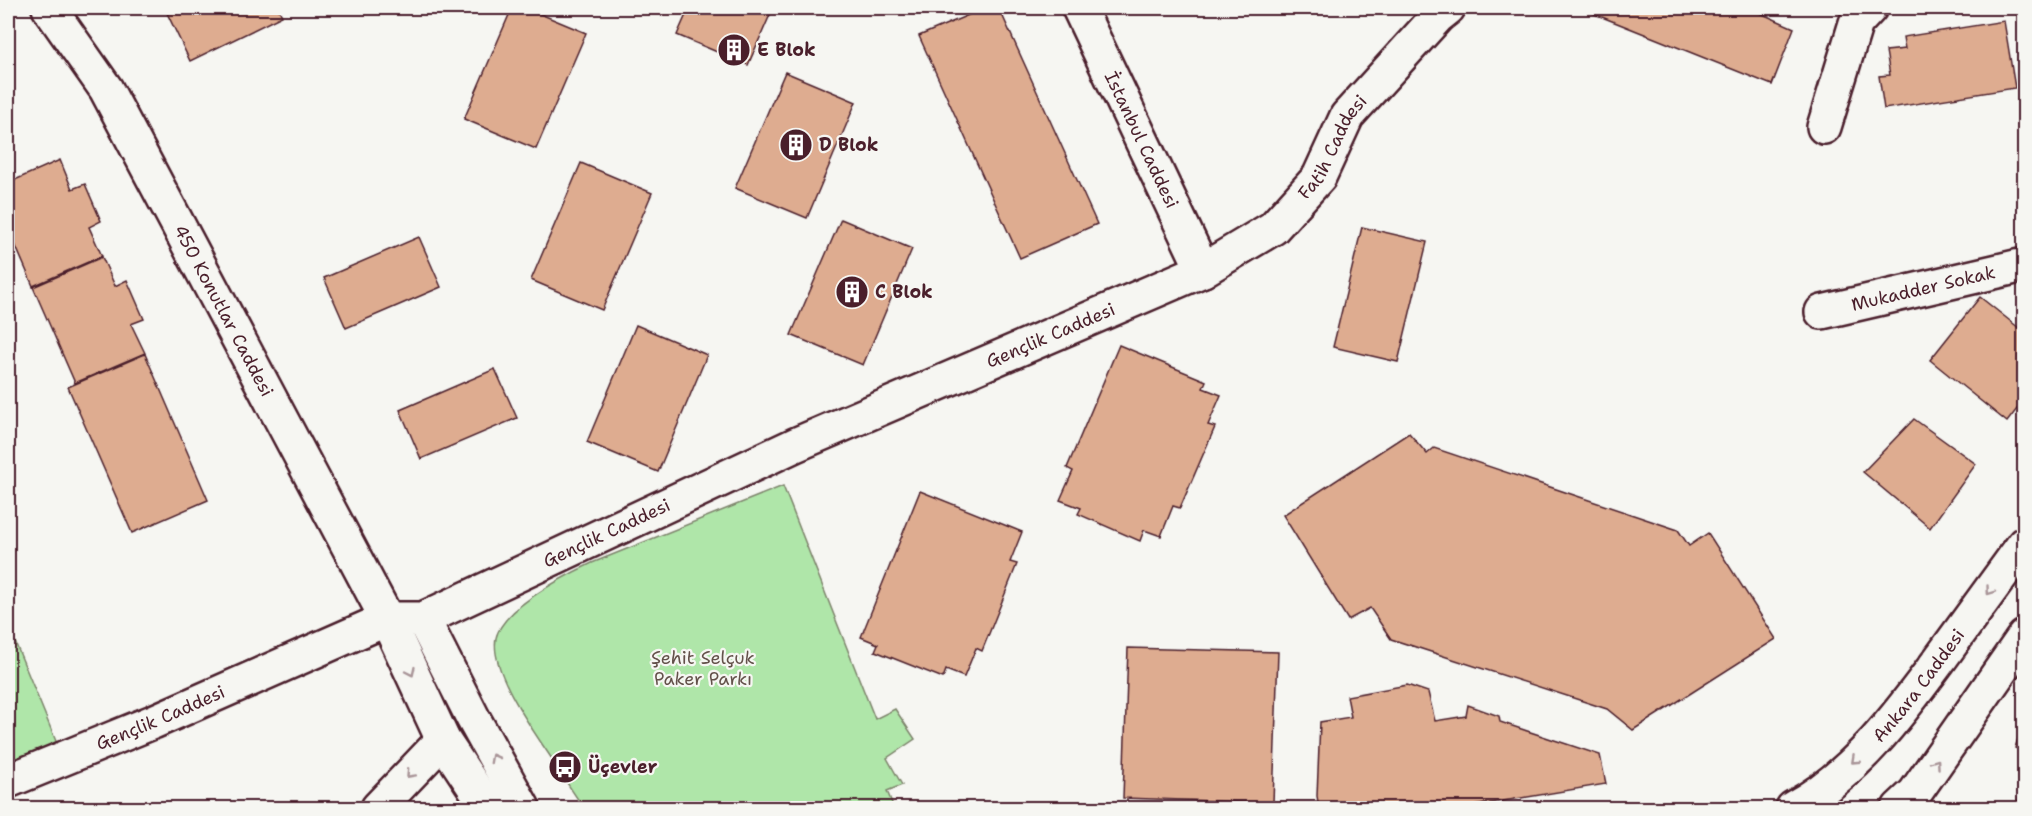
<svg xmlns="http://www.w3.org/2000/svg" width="2032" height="816" viewBox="0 0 2032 816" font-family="'Shantell Sans',sans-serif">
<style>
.green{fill:#afe6a9;stroke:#7c826a;stroke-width:1.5}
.building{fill:#deac90;stroke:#4a1f2b;stroke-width:1.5}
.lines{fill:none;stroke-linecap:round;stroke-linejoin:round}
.minor-casing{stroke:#4a1f2b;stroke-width:38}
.tertiary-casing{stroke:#4a1f2b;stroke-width:38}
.primary-casing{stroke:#4a1f2b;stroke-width:38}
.minor{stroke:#f6f6f2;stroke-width:33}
.tertiary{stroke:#f6f6f2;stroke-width:33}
.primary{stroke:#f6f6f2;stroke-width:33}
.oneway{stroke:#a99598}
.labels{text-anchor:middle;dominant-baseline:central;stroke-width:4.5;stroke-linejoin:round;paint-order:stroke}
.poi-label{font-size:18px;font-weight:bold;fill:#4a1f2b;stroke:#f6f6f2;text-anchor:start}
.street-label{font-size:18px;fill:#4a1f2b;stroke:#f6f6f2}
.park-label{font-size:18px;fill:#63514a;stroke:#f6f6f2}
</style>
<rect width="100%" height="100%" fill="#f6f6f2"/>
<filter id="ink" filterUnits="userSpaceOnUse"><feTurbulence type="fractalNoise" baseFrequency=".0167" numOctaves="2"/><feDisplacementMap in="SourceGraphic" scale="12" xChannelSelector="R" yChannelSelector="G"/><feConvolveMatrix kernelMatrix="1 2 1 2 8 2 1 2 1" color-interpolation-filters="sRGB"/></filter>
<g filter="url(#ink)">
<g class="green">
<path d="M 783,486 L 875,719 L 895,709 L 915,739 L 887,758 L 902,785 L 887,791 L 894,808 L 584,808 C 573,793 562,775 552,759 C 535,733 483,663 498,632 C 511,604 565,576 592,563 Z"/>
<path d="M 8,625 L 58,746 L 8,767 Z"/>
</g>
<g class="building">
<path d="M 177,8 L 278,8 L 282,16 L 190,61 L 167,13 Z"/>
<path d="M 512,8 L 526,8 L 586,33 L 536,149 L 464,119 Z"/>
<path d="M 689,8 L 773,8 L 748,65 L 677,35 Z"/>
<path d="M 985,8 L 999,8 L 1097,224 L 1020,258 L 919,36 Z"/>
<path d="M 1594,8 L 1749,8 L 1794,28 L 1772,85 L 1592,13 Z"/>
<path d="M 2004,21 L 2015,88 L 1884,109 L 1879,76 L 1890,75 L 1886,51 L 1905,49 L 1903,37 Z"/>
<path d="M 785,72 L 856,102 L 807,218 L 735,188 Z"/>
<path d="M 60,160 L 72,189 L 85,184 L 101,221 L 89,227 L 102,256 L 33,286 L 8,228 L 8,183 Z"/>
<path d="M 581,163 L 652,193 L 602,310 L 531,280 Z"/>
<path d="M 841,219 L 912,249 L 863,365 L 791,335 Z"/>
<path d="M 1362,227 L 1427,242 L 1398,362 L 1333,347 Z"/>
<path d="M 419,237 L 441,287 L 346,328 L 324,278 Z"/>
<path d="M 102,257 L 115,286 L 127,280 L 144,319 L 131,324 L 145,353 L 75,383 L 33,287 Z"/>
<path d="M 1980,297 L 2024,332 L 2024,400 L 2007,422 L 1930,360 Z"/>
<path d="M 636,325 L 707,355 L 658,472 L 587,442 Z"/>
<path d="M 1119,345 L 1206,381 L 1203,388 L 1221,395 L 1208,425 L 1215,427 L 1180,508 L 1173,506 L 1161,536 L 1144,530 L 1140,541 L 1078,514 L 1081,508 L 1060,500 L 1073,471 L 1067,468 Z"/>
<path d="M 145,354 L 208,500 L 132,533 L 68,387 Z"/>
<path d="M 495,369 L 517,418 L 421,459 L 400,410 Z"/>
<path d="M 1914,419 L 1976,464 L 1930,528 L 1863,472 Z"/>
<path d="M 1409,433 L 1427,454 L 1434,448 L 1678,530 L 1689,546 L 1708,533 L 1776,639 L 1633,730 L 1607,709 L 1391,639 L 1370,608 L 1348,620 L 1283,515 Z"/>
<path d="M 920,491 L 1022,532 L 1010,562 L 1017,564 L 982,651 L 976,648 L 964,677 L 946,670 L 943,678 L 875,651 L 878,644 L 861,637 Z"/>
<path d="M 1128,648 L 1278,652 L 1273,803 L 1123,798 Z"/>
<path d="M 1407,685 L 1428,692 L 1435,721 L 1466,716 L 1468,705 L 1499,716 L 1500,722 L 1600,755 L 1606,784 L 1461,808 L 1319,808 L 1317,796 L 1320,722 L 1351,717 L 1347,696 Z"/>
<path d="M 2024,720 L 2024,751 L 2015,748 Z"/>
<path d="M 2024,777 L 2024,808 L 2016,808 Z"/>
</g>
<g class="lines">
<defs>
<g id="minor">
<path d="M 1824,127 L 1856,23 L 1870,8"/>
<path id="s1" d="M 1822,312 L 2024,265"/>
</g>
<g id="tertiary">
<path id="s2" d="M 49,8 L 106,89 L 387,619 L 443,740 L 488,808"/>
<path id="s3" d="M 1079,8 L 1203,270"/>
<path d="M 423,619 L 473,718 L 523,808"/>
<path id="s4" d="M 8,781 L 153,722 L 387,619 L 423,619 L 795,445 L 1203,270 L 1273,228 L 1319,177 L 1347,116 L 1438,16 L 1448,8"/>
<path d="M 378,808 L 443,740"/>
</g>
<g id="primary">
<path id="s5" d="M 1793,808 C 1856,774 1901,712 1943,655 C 1970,618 1997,581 2024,544"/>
<path d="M 1899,808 L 1915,793 L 2024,637"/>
</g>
</defs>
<use href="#minor" class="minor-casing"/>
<use href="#tertiary" class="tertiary-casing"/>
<use href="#primary" class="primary-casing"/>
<use href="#minor" class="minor"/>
<use href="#tertiary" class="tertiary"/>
<use href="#primary" class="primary"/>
</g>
<defs><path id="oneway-chevron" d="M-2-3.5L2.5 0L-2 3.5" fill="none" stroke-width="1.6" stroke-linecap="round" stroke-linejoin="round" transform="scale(1.5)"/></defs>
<g class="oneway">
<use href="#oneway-chevron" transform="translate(1990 591) rotate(126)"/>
<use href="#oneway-chevron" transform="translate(411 672) rotate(65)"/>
<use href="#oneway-chevron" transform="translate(494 758) rotate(-118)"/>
<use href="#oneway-chevron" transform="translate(1855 760) rotate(137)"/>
<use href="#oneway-chevron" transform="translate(1936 763) rotate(-55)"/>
<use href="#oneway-chevron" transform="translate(410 774) rotate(133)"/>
</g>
</g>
<defs>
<symbol id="building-disc" viewBox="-11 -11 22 22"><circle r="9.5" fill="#4a1f2b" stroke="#f6f6f2"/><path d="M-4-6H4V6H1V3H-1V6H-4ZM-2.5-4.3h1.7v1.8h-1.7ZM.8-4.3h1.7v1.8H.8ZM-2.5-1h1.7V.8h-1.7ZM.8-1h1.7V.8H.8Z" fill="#fff"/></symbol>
<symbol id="bus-disc" viewBox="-11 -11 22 22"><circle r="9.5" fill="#4a1f2b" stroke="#f6f6f2"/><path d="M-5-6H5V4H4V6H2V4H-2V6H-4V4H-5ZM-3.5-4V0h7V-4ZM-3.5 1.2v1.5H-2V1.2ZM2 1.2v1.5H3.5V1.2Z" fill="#fff"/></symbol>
</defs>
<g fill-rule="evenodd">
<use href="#building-disc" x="715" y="31" width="38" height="38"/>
<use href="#building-disc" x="777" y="126" width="38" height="38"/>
<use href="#building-disc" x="833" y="273" width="38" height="38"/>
<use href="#bus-disc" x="546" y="748" width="38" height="38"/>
</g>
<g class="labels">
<g class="poi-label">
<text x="757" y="50">E Blok</text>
<text x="819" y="145">D Blok</text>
<text x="875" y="292">C Blok</text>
<text x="588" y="767">Üçevler</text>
</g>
<g class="street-label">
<text stroke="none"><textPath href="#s3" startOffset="146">İstanbul Caddesi</textPath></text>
<text stroke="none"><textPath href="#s4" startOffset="1486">Fatih Caddesi</textPath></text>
<text stroke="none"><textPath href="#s1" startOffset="104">Mukadder Sokak</textPath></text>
<text stroke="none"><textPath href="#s2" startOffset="350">450 Konutlar Caddesi</textPath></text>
<text stroke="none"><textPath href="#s4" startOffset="1137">Gençlik Caddesi</textPath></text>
<text stroke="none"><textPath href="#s4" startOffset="651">Gençlik Caddesi</textPath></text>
<text stroke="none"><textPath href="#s5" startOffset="177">Ankara Caddesi</textPath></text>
<text stroke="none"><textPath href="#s4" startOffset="165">Gençlik Caddesi</textPath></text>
</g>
<g class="park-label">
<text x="703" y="658">Şehit Selçuk<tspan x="703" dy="21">Paker Parkı</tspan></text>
</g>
</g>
<rect width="2032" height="816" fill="none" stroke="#f6f6f2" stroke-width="30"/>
<rect x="15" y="15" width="2002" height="786" fill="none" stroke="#4a1f2b" stroke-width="2" filter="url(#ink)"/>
</svg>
